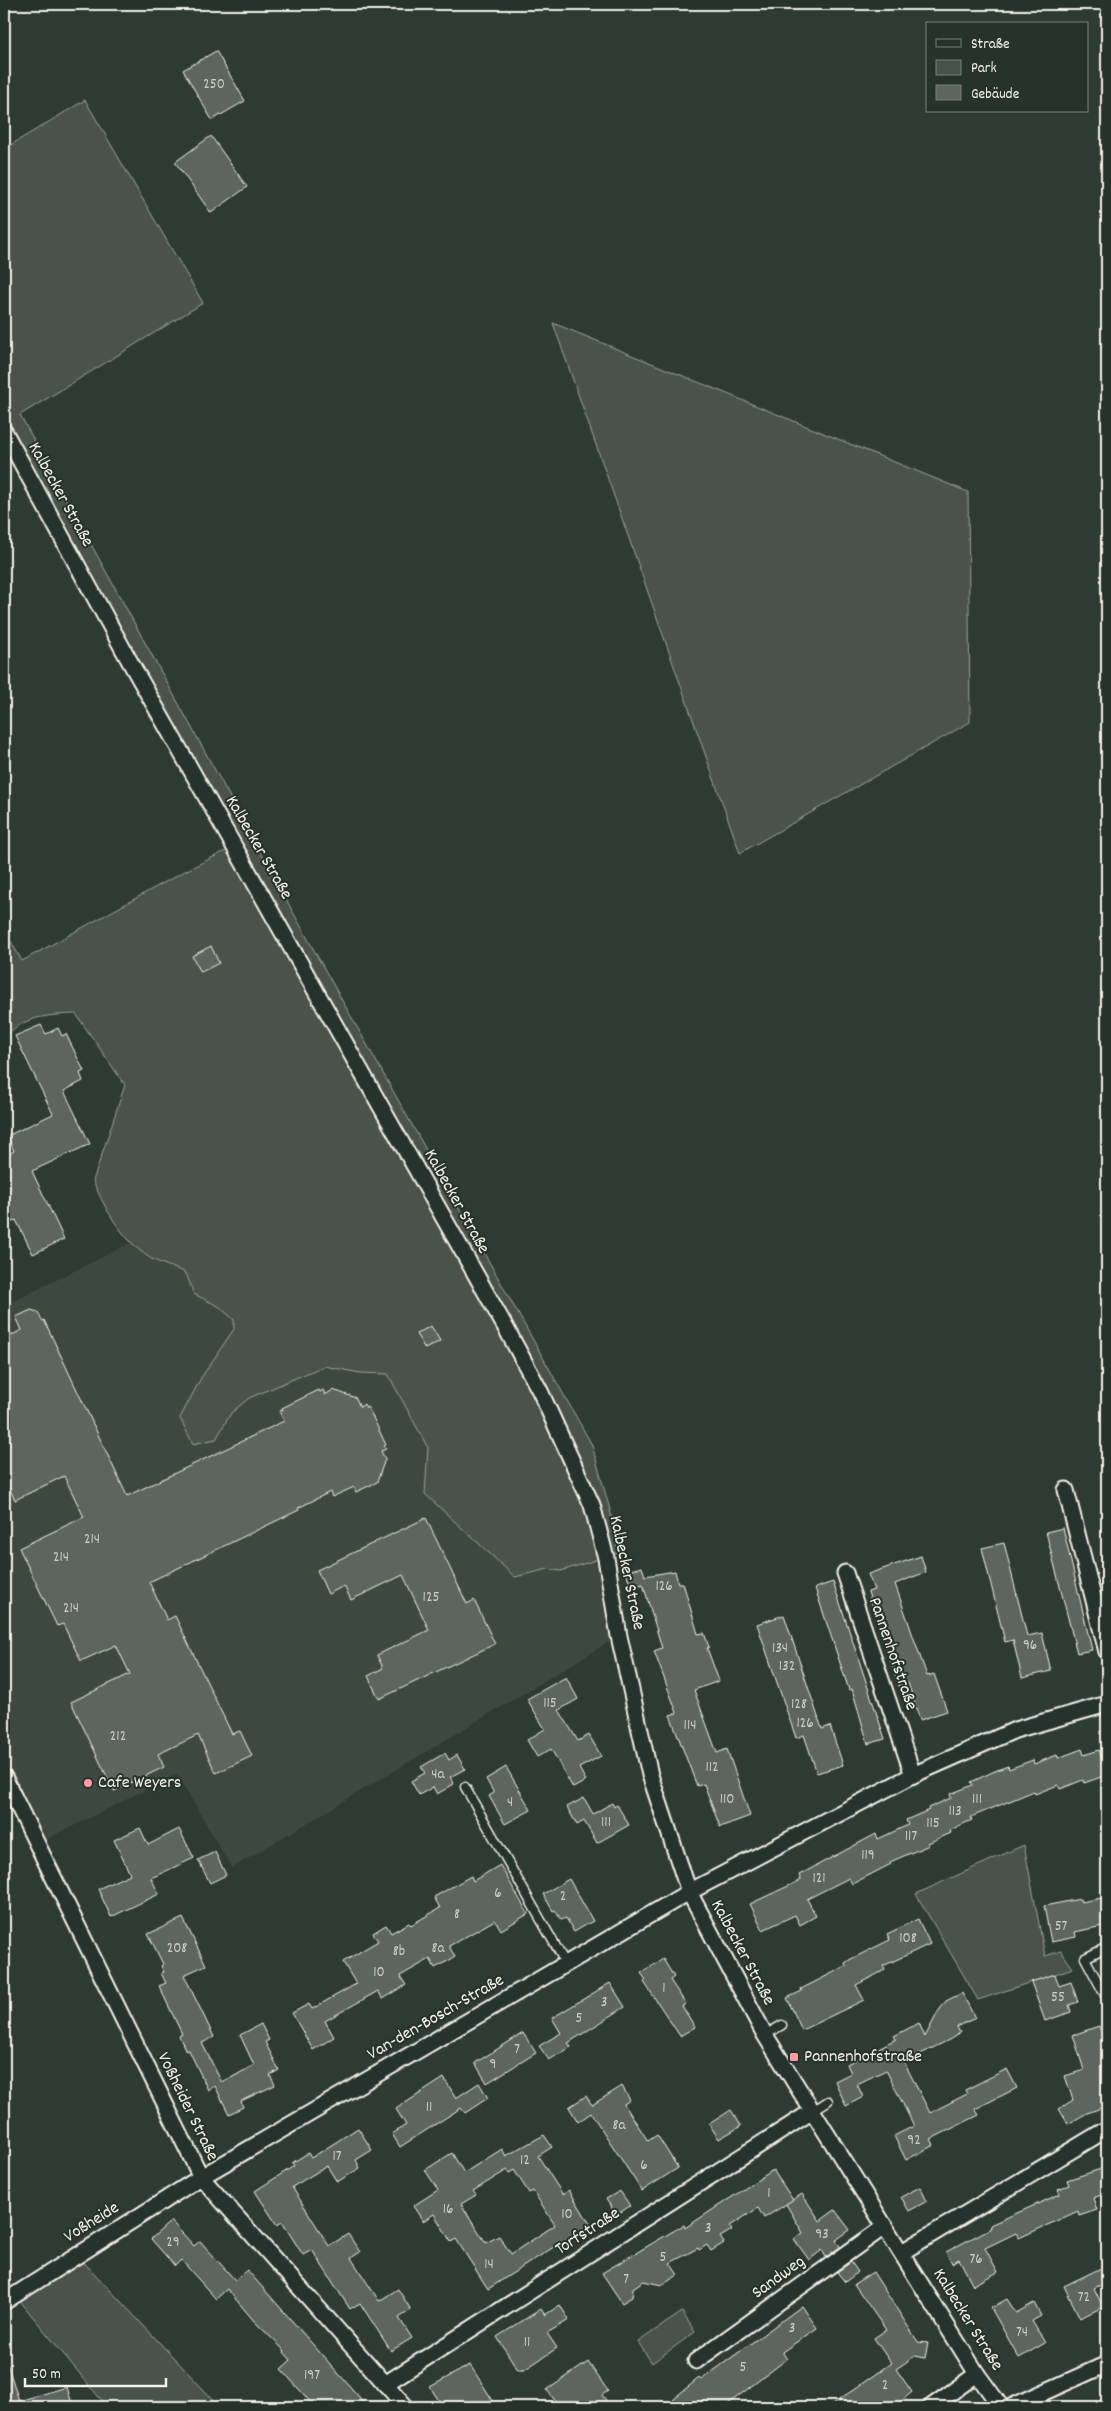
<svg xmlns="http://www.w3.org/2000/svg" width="1111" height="2411" viewBox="0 0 1111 2411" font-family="Dekko,sans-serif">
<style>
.built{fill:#3c4841}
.green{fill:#48524c;stroke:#9ea29a}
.building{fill:#5c655e;stroke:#f4f1e8;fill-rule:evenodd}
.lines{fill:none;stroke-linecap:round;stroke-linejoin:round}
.service-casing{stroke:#f4f1e8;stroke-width:11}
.minor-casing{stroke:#f4f1e8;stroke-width:19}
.service{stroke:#26332d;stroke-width:8}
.minor{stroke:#26332d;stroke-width:15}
.poi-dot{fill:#ff9aa2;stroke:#26332d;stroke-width:2}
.labels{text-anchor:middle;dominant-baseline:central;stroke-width:4;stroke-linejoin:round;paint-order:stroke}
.number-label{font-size:15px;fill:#cecec6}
.street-label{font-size:18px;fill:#f4f1e8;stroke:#26332d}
.poi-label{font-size:18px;fill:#f4f1e8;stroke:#26332d;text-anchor:start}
</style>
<rect width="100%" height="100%" fill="#2e3b34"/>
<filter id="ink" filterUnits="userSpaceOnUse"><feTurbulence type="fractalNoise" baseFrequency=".02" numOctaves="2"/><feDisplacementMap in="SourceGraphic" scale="10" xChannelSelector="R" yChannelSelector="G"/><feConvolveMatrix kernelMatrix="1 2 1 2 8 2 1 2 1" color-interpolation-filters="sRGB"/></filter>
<g filter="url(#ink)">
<path class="built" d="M 387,1114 L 592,1505 L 619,1636 L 232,1868 L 177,1774 L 37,1844 L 4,1777 L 4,1306 Z"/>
<g class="green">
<path d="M 85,100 L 203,303 L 20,415 L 321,963 L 592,1445 L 610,1510 L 618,1553 L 561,1571 L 548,1569 L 515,1577 L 425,1494 L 428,1448 L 388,1374 L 360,1373 L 324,1366 L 249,1398 L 231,1413 L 216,1439 L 193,1444 L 180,1418 L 201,1378 L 234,1329 L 234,1320 L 220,1307 L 194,1294 L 186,1273 C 175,1268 161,1264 150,1258 C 122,1239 106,1211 93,1181 L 125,1085 L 76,1014 C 50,1015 20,1016 4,1039 L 4,929 L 22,961 L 185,871 L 236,846 L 4,431 L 4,149 Z"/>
<path d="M 553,323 L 968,492 L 970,722 L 740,853 Z"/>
<path d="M 1024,1845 L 1045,1956 L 1061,1951 L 1073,1968 L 978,2000 L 916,1894 Z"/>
<path d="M 77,2255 L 220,2407 L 107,2407 L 15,2295 Z"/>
<path d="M 682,2312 L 695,2332 L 652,2363 L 638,2342 Z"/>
</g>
<g class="building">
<path d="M 216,51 L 245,101 L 212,120 L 183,70 Z"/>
<path d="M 211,136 L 247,187 L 211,213 L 175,162 Z"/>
<path d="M 211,946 L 219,963 L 201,972 L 192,956 Z"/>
<path d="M 41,1025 L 46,1034 L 58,1028 L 62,1036 L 66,1034 L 84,1071 L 80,1073 L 83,1081 L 64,1091 L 90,1144 L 32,1171 L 64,1239 L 33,1254 L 16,1220 L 4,1226 L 4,1156 L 14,1151 L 7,1136 L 53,1114 L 15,1036 Z"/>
<path d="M 31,1310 L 38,1312 L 42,1321 L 44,1320 L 127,1496 L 284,1421 L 279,1411 L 283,1410 L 282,1408 L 319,1390 L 320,1392 L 323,1390 L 325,1395 L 333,1390 L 356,1398 L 360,1407 L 364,1404 L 366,1408 L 368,1407 L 386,1445 L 384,1446 L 386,1449 L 381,1451 L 385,1459 L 377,1482 L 356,1492 L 354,1487 L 332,1497 L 330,1492 L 298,1508 L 299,1510 L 149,1582 L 167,1620 L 175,1616 L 232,1734 L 240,1731 L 252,1756 L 216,1773 L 198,1735 L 158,1754 L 164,1767 L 114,1791 L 71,1702 L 130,1674 L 116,1645 L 81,1661 L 63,1624 L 57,1626 L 19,1548 L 84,1517 L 64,1476 L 15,1500 L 4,1477 L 4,1339 L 22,1330 L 16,1317 Z"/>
<path d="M 431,1326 L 440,1341 L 425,1349 L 416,1334 Z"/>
<path d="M 426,1518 L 467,1604 L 474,1600 L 495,1644 L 379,1699 L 368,1676 L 383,1668 L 377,1655 L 429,1630 L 403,1575 L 351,1600 L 344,1586 L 328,1594 L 317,1570 Z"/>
<path d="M 1063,1528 L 1092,1650 L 1077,1653 L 1046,1532 Z"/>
<path d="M 1004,1543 L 1027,1636 L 1042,1633 L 1051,1671 L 1022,1678 L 1013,1640 L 1005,1642 L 982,1548 Z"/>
<path d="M 921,1556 L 926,1572 L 895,1584 L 927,1676 L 934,1674 L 947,1711 L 920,1720 L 908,1683 L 899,1686 L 868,1592 L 874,1590 L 868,1574 Z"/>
<path d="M 642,1567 L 645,1576 L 675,1571 L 678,1583 L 683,1583 L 698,1634 L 704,1633 L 709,1647 L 707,1648 L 719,1681 L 694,1690 L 717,1753 L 727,1749 L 750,1816 L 720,1827 L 704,1784 L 697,1786 L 670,1715 L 677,1713 L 654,1651 L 662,1648 L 643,1584 L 631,1588 L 626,1571 Z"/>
<path d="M 833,1582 L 885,1739 L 868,1744 L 852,1689 L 849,1690 L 815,1588 Z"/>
<path d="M 784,1615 L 822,1729 L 830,1726 L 843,1765 L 817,1773 L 804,1735 L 796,1738 L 757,1624 Z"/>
<path d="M 566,1677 L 578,1699 L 559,1710 L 578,1741 L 589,1735 L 601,1756 L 579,1768 L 586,1781 L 573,1788 L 551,1749 L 537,1757 L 527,1740 L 545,1729 L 527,1699 Z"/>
<path d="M 1082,1749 L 1084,1755 L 1099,1750 L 1107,1775 L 1084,1783 L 1083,1780 L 1060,1789 L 1058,1785 L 1035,1794 L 1034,1791 L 971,1817 L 972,1820 L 950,1830 L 951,1833 L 928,1843 L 929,1845 L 890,1862 L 891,1864 L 852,1884 L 849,1878 L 807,1899 L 816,1916 L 800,1925 L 795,1915 L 763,1930 L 750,1904 L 801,1880 L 799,1875 L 876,1834 L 878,1839 L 908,1825 L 906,1820 L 929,1810 L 928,1808 L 951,1798 L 950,1794 L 973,1785 L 971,1782 L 997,1770 L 1008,1766 L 1009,1769 L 1033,1760 L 1034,1764 L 1057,1755 L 1058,1758 Z"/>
<path d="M 445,1753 L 449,1760 L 457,1755 L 465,1769 L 450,1777 L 454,1784 L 437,1794 L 433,1787 L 419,1795 L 411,1781 L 425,1773 L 421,1767 Z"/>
<path d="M 506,1767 L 531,1810 L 505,1824 L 489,1796 L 494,1793 L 486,1779 Z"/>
<path d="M 584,1798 L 593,1814 L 612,1803 L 614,1807 L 617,1805 L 629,1825 L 597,1843 L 584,1821 L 577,1825 L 567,1807 Z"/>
<path d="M 140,1828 L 148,1845 L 179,1829 L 194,1858 L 151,1878 L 159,1894 L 111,1917 L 98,1889 L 130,1874 L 114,1840 Z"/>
<path d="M 215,1852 L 226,1875 L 210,1883 L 198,1860 Z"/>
<path d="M 500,1865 L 528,1914 L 501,1930 L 495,1920 L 449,1946 L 455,1957 L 435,1968 L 430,1959 L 400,1976 L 406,1985 L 383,1999 L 378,1991 L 325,2021 L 334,2037 L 313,2050 L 292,2013 L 309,2004 L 312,2009 L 356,1984 L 343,1962 L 378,1941 L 373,1933 L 386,1925 L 391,1933 L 409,1923 L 411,1925 L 440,1908 L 434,1897 L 471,1876 L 473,1881 Z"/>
<path d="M 569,1879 L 593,1921 L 574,1932 L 566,1918 L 561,1920 L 555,1910 L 553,1911 L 543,1894 Z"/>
<path d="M 1107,1897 L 1107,1925 L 1075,1932 L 1076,1937 L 1051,1942 L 1044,1906 L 1080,1899 L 1081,1902 Z"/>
<path d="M 183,1918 L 206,1965 L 184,1975 L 214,2037 L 202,2043 L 222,2083 L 254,2065 L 240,2035 L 261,2024 L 269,2040 L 265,2042 L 279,2070 L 270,2075 L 275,2085 L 241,2101 L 243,2107 L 229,2114 L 215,2086 L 208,2090 L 189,2050 L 186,2051 L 179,2036 L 182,2034 L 159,1986 L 166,1983 L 161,1973 L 164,1972 L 161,1966 L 163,1964 L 148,1934 Z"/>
<path d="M 918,1919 L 930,1944 L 883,1966 L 885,1970 L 856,1985 L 864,2000 L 802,2030 L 787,1998 L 802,1991 L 801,1989 L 846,1966 L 845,1963 L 851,1959 L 890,1940 L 887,1934 Z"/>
<path d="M 663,1959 L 674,1977 L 670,1980 L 686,2004 L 682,2006 L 695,2027 L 680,2036 L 644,1982 L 646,1980 L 641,1973 Z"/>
<path d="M 1055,1974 L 1059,1986 L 1071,1982 L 1078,2002 L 1069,2005 L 1071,2012 L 1045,2021 L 1031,1982 Z"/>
<path d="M 610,1983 L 625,2007 L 568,2043 L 571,2047 L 549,2060 L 539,2046 L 561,2033 L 552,2018 Z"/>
<path d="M 962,1993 L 975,2018 L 957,2027 L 960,2033 L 949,2040 L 904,2062 L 930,2113 L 967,2094 L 965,2090 L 1007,2069 L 1017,2088 L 975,2109 L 979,2115 L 931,2139 L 934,2145 L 906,2160 L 894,2136 L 914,2126 L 886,2070 L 857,2084 L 863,2097 L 846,2106 L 835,2081 L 851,2073 L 847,2064 L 896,2039 L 894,2036 L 919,2023 L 925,2037 L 938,2012 L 946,2001 Z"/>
<path d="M 1099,2026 L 1107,2050 L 1107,2106 L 1087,2113 L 1068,2124 L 1059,2109 L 1073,2100 L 1065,2076 L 1084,2070 L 1073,2035 Z"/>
<path d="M 523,2033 L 536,2053 L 487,2083 L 475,2063 Z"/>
<path d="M 444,2078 L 456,2098 L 479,2083 L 488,2098 L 465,2113 L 461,2108 L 400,2147 L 392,2134 L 406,2125 L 396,2109 Z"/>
<path d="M 622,2086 L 630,2100 L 624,2104 L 648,2141 L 657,2135 L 678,2168 L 642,2191 L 591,2113 L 578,2122 L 569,2107 L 586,2096 L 592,2105 Z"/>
<path d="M 731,2110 L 741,2126 L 719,2139 L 709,2124 Z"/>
<path d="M 358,2128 L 372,2150 L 356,2160 L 360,2168 L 337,2182 L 327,2166 L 292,2187 L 329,2246 L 348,2234 L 360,2252 L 351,2258 L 379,2301 L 398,2289 L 411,2310 L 399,2318 L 412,2338 L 391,2351 L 360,2303 L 350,2309 L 312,2250 L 303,2255 L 282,2222 L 277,2225 L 255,2191 L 294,2166 L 292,2163 L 308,2153 L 311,2158 Z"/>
<path d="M 544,2135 L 552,2147 L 538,2156 L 563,2195 L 569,2190 L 590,2224 L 488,2289 L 456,2239 L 451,2242 L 434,2214 L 423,2221 L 413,2206 L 438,2190 L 425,2170 L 452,2153 L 464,2173 L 502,2149 L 506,2156 ZM 507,2170 L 509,2173 L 514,2170 L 529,2193 L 533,2191 L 555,2225 L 511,2254 L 499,2236 L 486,2243 L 461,2204 L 476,2195 L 473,2191 Z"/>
<path d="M 1107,2167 L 1107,2193 L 1093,2198 L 1097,2210 L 1079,2216 L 1078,2211 L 1019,2238 L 1016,2233 L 985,2248 L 998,2272 L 973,2285 L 959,2259 L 952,2263 L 946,2252 L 991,2228 L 990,2225 L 1060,2194 L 1058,2189 L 1069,2185 L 1067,2180 Z"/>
<path d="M 773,2170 L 793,2200 L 764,2218 L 758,2208 L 730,2226 L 732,2230 L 720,2237 L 724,2243 L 711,2251 L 707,2245 L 699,2250 L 698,2248 L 670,2263 L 678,2275 L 662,2285 L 643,2281 L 633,2288 L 632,2297 L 622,2303 L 602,2273 L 675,2230 L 684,2225 L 685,2228 Z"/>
<path d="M 920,2187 L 927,2201 L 909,2211 L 901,2197 Z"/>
<path d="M 620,2191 L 630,2206 L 616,2215 L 606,2199 Z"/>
<path d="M 802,2194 L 820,2221 L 835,2210 L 850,2230 L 836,2240 L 840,2247 L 826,2257 L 822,2250 L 809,2260 L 794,2239 L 803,2233 L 786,2204 Z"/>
<path d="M 171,2221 L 194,2246 L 200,2241 L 235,2280 L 247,2270 L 368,2407 L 315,2407 L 281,2369 L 291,2360 L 284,2352 L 285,2351 L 255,2322 L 227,2289 L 216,2299 L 181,2260 L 175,2266 L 151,2239 Z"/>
<path d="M 851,2262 L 858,2272 L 845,2282 L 837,2272 Z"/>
<path d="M 1101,2268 L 1107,2282 L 1094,2288 L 1103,2307 L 1080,2318 L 1064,2286 Z"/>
<path d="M 873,2272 L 918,2342 L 928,2343 L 925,2358 L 915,2356 L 896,2369 L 912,2392 L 894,2407 L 829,2407 L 891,2363 L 874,2338 L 886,2330 L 854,2284 Z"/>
<path d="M 1007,2299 L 1016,2313 L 1034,2303 L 1041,2316 L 1032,2321 L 1045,2343 L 1019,2358 L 991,2308 Z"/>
<path d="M 560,2305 L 569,2320 L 547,2333 L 557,2348 L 524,2370 L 518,2370 L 497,2337 L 541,2309 L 545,2315 Z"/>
<path d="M 802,2306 L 817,2328 L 782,2352 L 787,2359 L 724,2407 L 680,2407 L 673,2399 L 699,2378 L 701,2380 Z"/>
<path d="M 588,2362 L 608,2391 L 602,2395 L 611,2407 L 560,2407 L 547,2390 Z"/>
<path d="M 7,2363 L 19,2401 L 67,2387 L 73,2407 L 4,2407 L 4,2364 Z"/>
<path d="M 470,2365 L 497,2407 L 443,2407 L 430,2387 Z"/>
</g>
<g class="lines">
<defs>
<g id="service">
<path d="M 465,1787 L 566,1964"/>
<path d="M 1107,1947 L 1085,1958 L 1107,1999"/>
<path d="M 765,2035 L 782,2025"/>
<path d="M 811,2112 L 828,2101"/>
</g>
<g id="minor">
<path d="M 4,431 L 129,660 L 507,1330 L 540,1391 L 592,1505 L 606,1558 L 619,1636 L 650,1775 L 689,1892 L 765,2035 L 977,2374 L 1001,2407"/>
<path d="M 1066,1490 L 1107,1652"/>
<path d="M 845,1573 L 913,1775"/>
<path d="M 4,1777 L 201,2177 L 406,2407"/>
<path d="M 902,2252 L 1107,2129"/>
<path d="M 4,2302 L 201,2177 L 689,1892 L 913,1775 L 1015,1730 L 1107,1704"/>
<path d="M 696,2361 L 884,2227"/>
<path d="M 385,2384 L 811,2112"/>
<path d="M 931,2407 L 977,2374"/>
<path d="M 1011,2407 L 1107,2364"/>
</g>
</defs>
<use href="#service" class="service-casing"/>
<use href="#minor" class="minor-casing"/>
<use href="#service" class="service"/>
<use href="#minor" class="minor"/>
</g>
</g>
<g class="poi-dot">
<circle cx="88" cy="1783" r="5"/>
<rect x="789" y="2052" width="10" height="10" rx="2.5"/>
</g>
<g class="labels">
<g class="number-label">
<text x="214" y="85">250</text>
<text x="92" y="1540">214</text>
<text x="61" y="1558">214</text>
<text x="664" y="1587">126</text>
<text x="431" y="1598">125</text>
<text x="71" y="1609">214</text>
<text x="1030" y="1646">96</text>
<text x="780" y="1649">134</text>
<text x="787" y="1667">132</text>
<text x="550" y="1704">115</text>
<text x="799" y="1705">128</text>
<text x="805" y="1724">126</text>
<text x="690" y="1726">114</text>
<text x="118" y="1737">212</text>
<text x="712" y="1768">112</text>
<text x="438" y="1775">4a</text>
<text x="727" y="1800">110</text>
<text x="977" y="1800">111</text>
<text x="510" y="1803">4</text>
<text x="955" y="1812">113</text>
<text x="606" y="1823">111</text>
<text x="933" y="1824">115</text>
<text x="911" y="1837">117</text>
<text x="868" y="1856">119</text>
<text x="819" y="1879">121</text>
<text x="498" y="1894">6</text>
<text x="563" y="1897">2</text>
<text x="457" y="1915">8</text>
<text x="1061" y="1927">57</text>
<text x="908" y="1939">108</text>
<text x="177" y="1949">208</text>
<text x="438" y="1949">8a</text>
<text x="399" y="1952">8b</text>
<text x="379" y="1973">10</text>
<text x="664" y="1989">1</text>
<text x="1058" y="1998">55</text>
<text x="604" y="2003">3</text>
<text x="579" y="2019">5</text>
<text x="517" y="2050">7</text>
<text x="493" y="2065">9</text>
<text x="429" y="2108">11</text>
<text x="619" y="2126">8a</text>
<text x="914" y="2141">92</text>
<text x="337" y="2157">17</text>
<text x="525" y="2161">12</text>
<text x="644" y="2166">6</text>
<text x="769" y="2194">1</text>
<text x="448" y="2210">16</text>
<text x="567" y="2215">10</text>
<text x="708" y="2229">3</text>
<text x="822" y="2235">93</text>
<text x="173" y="2243">29</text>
<text x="663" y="2258">5</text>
<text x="976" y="2260">76</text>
<text x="489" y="2265">14</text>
<text x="626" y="2280">7</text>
<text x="1084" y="2298">72</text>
<text x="792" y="2329">3</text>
<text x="1022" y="2333">74</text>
<text x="527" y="2343">11</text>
<text x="743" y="2368">5</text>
<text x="312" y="2376">197</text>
<text x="885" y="2386">2</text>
</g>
<g class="street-label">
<text transform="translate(60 495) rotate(61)">Kalbecker Straße</text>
<text transform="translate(258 848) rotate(60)">Kalbecker Straße</text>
<text transform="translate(456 1202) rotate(61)">Kalbecker Straße</text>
<text transform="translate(626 1573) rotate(78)">Kalbecker Straße</text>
<text transform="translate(892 1654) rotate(71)">Pannenhofstraße</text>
<text transform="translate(742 1953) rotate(62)">Kalbecker Straße</text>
<text transform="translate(436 2018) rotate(-30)">Van-den-Bosch-Straße</text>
<text transform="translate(187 2107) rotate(64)">Voßheider Straße</text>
<text transform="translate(92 2223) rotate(-32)">Voßheide</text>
<text transform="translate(588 2232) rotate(-33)">Torfstraße</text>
<text transform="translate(779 2278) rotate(-36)">Sandweg</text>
<text transform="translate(967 2320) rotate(58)">Kalbecker Straße</text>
</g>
<g class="poi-label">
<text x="98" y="1783">Cafe Weyers</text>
<text x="804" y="2057">Pannenhofstraße</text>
</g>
</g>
<rect width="1111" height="2411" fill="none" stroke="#26332d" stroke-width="20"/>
<rect x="10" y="10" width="1091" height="2391" fill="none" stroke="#f4f1e8" stroke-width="2" filter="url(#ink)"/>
<rect x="926" y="22" width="162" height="90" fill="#26332d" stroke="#787f78"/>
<rect x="936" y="39" width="25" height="8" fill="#26332d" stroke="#787f78"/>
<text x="971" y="48" font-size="15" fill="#f4f1e8">Straße</text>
<rect x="936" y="60" width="25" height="15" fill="#48524c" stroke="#787f78"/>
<text x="971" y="72" font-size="15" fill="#f4f1e8">Park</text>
<rect x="936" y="85" width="25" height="15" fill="#5c655e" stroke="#787f78"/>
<text x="971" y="98" font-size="15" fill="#f4f1e8">Gebäude</text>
<path d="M25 2378v8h141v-8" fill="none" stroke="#f4f1e8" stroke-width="2.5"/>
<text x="32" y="2378" font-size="15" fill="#f4f1e8" stroke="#26332d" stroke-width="4" paint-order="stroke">50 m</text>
</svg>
